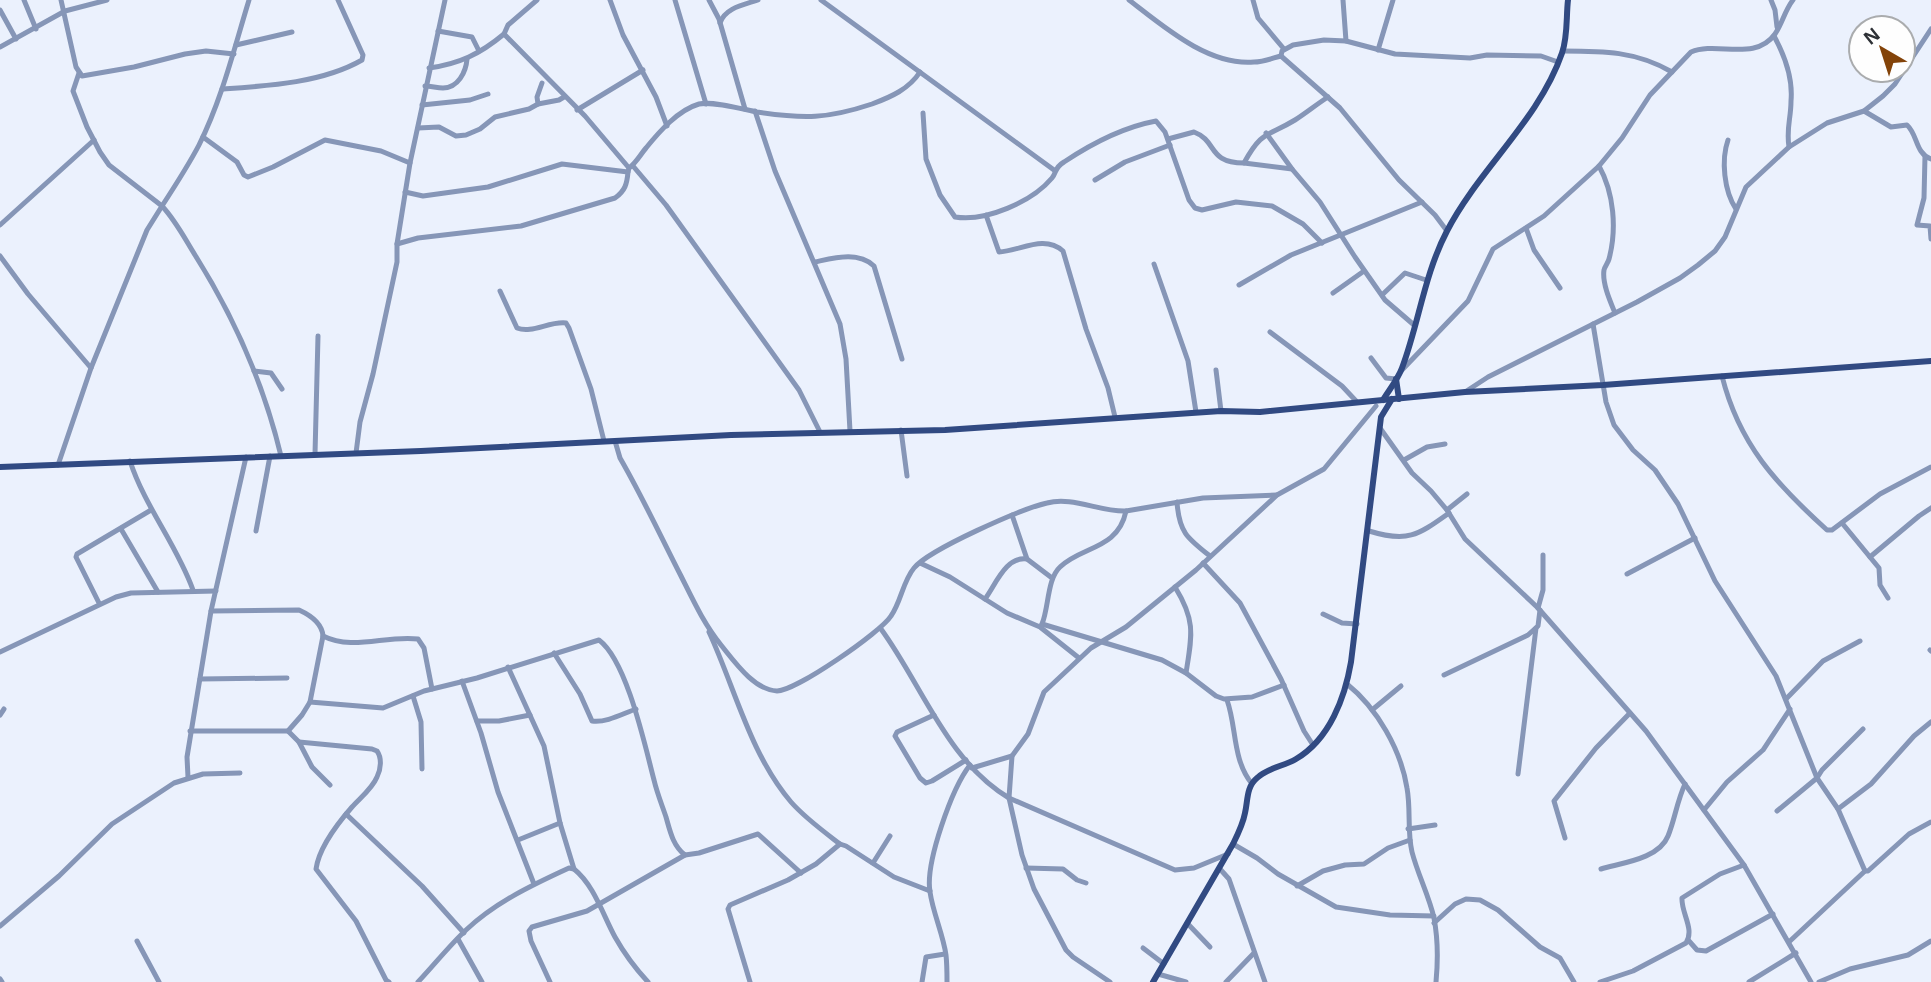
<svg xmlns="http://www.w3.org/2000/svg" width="1931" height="982" viewBox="0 0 1931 982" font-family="Arial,sans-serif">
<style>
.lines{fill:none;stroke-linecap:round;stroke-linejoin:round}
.minor{stroke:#8696b7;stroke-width:5}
.major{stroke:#314a82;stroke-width:6}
</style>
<rect width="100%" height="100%" fill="#ebf1fd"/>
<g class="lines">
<g class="minor">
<path d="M 24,0 L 36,29"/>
<path d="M 61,0 L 76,67 L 82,76 L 134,67 L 185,54 L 206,51 L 234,54"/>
<path d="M 249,0 C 234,49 222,99 199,145 C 188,166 175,186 162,206 C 176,221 185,239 195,255 C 234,317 264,385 281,456"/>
<path d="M 610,0 L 623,35 L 656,97 L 667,126"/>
<path d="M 675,0 L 706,104"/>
<path d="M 709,0 L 719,19 L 745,109"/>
<path d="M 821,0 L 1054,170"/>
<path d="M 1129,0 C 1163,26 1208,66 1254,62 C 1263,62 1273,58 1281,56"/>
<path d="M 1253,0 L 1258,18 L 1284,49"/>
<path d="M 1343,0 L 1346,41"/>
<path d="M 1771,0 L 1775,10 L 1777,27"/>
<path d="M 0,10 L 16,39"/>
<path d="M 720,23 C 725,8 743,5 758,0"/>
<path d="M 438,31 L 472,37 L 479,51"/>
<path d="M 504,34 L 508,25 L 537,0"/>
<path d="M 236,45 L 292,32"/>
<path d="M 0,47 L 65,11 L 107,0"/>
<path d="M 1378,50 L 1393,0"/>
<path d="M 1563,51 C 1603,51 1636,51 1672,72"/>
<path d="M 429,68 C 459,64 480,54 504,34 L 585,116 L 629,168"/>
<path d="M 79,73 L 73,91 L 87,127 L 100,152 L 109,165 L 162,206 L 147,230 L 91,368"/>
<path d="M 425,86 C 431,86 437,88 443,88 C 458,88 466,72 467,59"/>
<path d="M 222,89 C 267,86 322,83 362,60 L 363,55 L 338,0"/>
<path d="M 538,104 L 559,100 L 564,97"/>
<path d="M 422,105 L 470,100 L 488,94"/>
<path d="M 577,110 L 643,70"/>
<path d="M 755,111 L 775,171 L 840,324 L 846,359 L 850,431"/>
<path d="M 1864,111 L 1891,127 L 1907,125 C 1918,135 1915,153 1931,159"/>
<path d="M 923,113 L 926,159 L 940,195 L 955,217 C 985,222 1032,202 1052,178 C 1057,172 1054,168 1064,162 C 1091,144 1124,127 1156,121 L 1165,132 L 1189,200 L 1195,208 L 1202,210 L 1236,202 L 1272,206 L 1303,224 L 1322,243"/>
<path d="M 418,128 L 439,127 L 456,136 L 466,135 L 480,129 L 495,117 L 529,109 L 538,104 L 537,97 L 542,83"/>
<path d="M 1266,133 L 1292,169 L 1320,202 L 1355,257 L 1385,300 L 1414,325"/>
<path d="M 203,137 L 237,162 L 244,175 L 248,177 L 273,167 L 325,140 L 381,151 L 410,163"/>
<path d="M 1168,139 L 1194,132 C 1218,141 1207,163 1244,163 C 1262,130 1267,137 1295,120 C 1306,113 1317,104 1328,97"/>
<path d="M 1728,140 C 1721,160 1724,191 1736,209"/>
<path d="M 1789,147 L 1827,123 L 1864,111 L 1883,96 L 1895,84 L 1931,29"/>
<path d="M 1925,156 L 1924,198 L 1917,225 L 1930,226 L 1931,239"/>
<path d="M 1244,163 L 1292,169"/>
<path d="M 633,166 L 666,205 L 799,390 L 820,432"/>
<path d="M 1599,166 C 1614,193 1617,229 1609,259 C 1608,263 1605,266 1604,270 C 1602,283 1610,301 1615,313"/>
<path d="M 1095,180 L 1125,162 L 1170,145"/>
<path d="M 405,192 L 423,196 L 488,187 L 562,164 L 628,172 L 629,168 C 636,163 640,155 646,148 C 659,132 678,110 699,104 C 713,101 742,109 757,112 C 804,119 827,119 872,104 C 891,97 909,89 920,72"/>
<path d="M 986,215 L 999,252 C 1020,251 1044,234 1063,251 L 1086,329 L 1108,388 L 1115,417"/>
<path d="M 0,225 L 94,140"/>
<path d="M 1526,228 L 1534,250 L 1560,288"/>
<path d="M 1447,231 L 1435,215 L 1399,180 L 1340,108 L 1281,56 L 1282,51 L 1293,45 L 1324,40 L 1346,41 L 1395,54 L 1470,58 L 1487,55 L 1541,56 L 1558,62"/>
<path d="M 397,244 L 418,238 L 521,226 L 615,198 C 625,191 627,184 628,172"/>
<path d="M 0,256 L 28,294 L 91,368 L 58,465"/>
<path d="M 815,262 C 834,258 858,251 874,266 L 902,359"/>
<path d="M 1154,264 L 1188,361 L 1196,412"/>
<path d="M 1239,285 L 1291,255 L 1422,202"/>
<path d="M 500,291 L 517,328 C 532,334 549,321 566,323 L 569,328 L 591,389 L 604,441"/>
<path d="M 1333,293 L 1364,271"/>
<path d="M 1382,295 L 1405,273 L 1426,280"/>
<path d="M 1593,324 L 1606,402 L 1614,425 L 1633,450 L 1655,470 L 1678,504 L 1715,581 L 1776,676 L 1817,778 L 1838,809 L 1865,871"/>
<path d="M 1270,332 L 1342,386 L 1357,402"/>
<path d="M 1371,358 L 1386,378 L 1396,379"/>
<path d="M 1216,370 L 1221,411"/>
<path d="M 1402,370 L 1468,301 L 1493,249 L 1544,216 L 1599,166 L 1622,138 L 1650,95 L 1691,52 C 1717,41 1755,62 1775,34 C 1782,24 1785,10 1793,0"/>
<path d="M 254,371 L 271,373 L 282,389"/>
<path d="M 1722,376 C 1739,444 1776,484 1827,530 L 1832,530 L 1880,494 L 1931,467"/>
<path d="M 1465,392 L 1488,377 L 1637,302 L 1680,278 L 1698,265 L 1715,251 L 1725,237 L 1746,187 L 1789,147 C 1786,128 1791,119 1791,101 C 1793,78 1785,56 1774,36"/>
<path d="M 1380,428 L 1412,473 L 1431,491 L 1447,510 L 1465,539 L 1538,608 L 1646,731 L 1744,865 L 1811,982"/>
<path d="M 901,430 L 907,476"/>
<path d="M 615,441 L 620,458 C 642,496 661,537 681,576 C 693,600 704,624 721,645 C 734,661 754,690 777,691 C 796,691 881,632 891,616 C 901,602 903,581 914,568 C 930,549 1021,509 1047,503 C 1072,496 1100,512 1126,511 L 1203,498 L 1277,495"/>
<path d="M 356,453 L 360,422 L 373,374 L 397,262 L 397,244 L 410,163 L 445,0"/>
<path d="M 315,454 L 318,336"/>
<path d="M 1404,460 L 1427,447 L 1445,444"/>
<path d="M 130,461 C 145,507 177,545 193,590"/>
<path d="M 1177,502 C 1179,532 1187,538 1210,556"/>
<path d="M 1447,510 L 1467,494"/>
<path d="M 1012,515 L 1027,559"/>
<path d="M 1842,523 L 1879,568 L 1880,585 L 1888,598"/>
<path d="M 121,529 L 158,592"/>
<path d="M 256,531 L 270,456"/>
<path d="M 1369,531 C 1408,543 1418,535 1449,513"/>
<path d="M 1870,557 L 1919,516 L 1931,508"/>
<path d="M 920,563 L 950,577 L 1007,613 L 1040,627 L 1079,658"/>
<path d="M 1203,563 L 1240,603 L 1281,679 L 1304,731 L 1313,745"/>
<path d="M 1627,574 L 1695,538"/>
<path d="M 1175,587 C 1196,621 1192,635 1186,673"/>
<path d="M 985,599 C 996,584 1006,556 1027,559 L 1052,578"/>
<path d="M 99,603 L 76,557 L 77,554 L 151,510"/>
<path d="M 1538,608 L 1543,590 L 1543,555"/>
<path d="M 211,611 L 299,610 C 310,615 322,623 323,636 L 310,702 L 302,715 L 288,731"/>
<path d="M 1323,614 L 1342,623 L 1357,624"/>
<path d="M 1042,624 L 1162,660 L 1186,673 L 1216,696 L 1224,699 L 1252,697 L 1284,685"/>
<path d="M 1042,624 C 1049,607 1047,579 1060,567 C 1081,546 1118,550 1126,511"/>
<path d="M 881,629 C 922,685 947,761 1009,798 L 1175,870 L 1194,868 L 1228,854"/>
<path d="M 709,632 C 735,688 750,754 791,802 C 805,818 823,831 840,844"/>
<path d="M 323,636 C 353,651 385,635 418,639 L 424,648 L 432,689"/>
<path d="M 1930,650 L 1931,651"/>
<path d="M 0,652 L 116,597 L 131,593 L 216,591"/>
<path d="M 554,653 L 580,694 L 592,721 C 606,723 622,714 636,709"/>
<path d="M 508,667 L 544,746 L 560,823 L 574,869 C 594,885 603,915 615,937 C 624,953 635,968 648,982"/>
<path d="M 1444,675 L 1528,635 L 1538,626 L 1540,610"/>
<path d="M 200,679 L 287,678"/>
<path d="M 462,681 L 481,733 L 498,792 L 534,884"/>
<path d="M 1347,684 C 1377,708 1401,750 1407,788 C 1411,810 1407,831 1412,852 C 1418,875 1429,896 1434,918 C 1438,939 1438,961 1436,982"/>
<path d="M 413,696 L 421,722 L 422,769"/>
<path d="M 1786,699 L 1823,661 L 1860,641"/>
<path d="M 1227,700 C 1237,728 1232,759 1252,784"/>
<path d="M 310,702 L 383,708 L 424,691 L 477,678 L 599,640 C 627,661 645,746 654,780 C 657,793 662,805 666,817 C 670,831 673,846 685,855 L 699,853 L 758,834 L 801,873"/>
<path d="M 1372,710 L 1401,686"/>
<path d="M 0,715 L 4,709"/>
<path d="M 934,715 L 897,732 L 895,736 L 920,778 L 926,783 L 932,781 L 966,760"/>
<path d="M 477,721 L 499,721 L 530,715"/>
<path d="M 190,731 L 288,731 L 299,742 L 312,767 L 330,785"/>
<path d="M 299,742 L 372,749 L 377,751 C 382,758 381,769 377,777 C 372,789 360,798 352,807 C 338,823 319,848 316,869 L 356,921 L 386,980 L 389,982"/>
<path d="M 972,768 L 1012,756"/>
<path d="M 1518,774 L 1536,628"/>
<path d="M 188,777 L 187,757 L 211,611 L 246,457"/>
<path d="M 1838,809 L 1871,784 L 1914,736 L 1931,722"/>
<path d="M 1704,810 L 1727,782 L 1763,750 L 1790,709"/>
<path d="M 1777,811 L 1817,778 L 1822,770 L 1863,729"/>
<path d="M 346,814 L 422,886 L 464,933"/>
<path d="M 1408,829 L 1435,825"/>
<path d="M 1565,838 L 1554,801 L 1596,748 L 1630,713"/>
<path d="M 518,840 L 560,823"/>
<path d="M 1233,844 L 1257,858 L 1278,874 L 1336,907 L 1390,915 L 1434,916"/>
<path d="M 873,863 L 890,836"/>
<path d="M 1026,868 L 1063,869 L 1077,880 L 1086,883"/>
<path d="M 1220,869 L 1229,879 L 1265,982"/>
<path d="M 1601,869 C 1621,863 1659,859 1668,836 C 1675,819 1677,801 1685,784"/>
<path d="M 1297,886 L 1323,871 L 1345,865 L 1364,864 L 1388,848 L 1410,840"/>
<path d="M 1187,923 L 1210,947"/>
<path d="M 1434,923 L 1455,904 L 1466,899 L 1480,900 L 1498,910 L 1540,947 L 1560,958 L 1574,982"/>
<path d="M 0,926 L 59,876 L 112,824 L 174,783 L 203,774 L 240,773"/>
<path d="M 458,939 L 482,982"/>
<path d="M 137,941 L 159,982"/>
<path d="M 1689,941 L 1697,950 L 1706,951 L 1773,914"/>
<path d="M 1790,941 L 1865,871 L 1868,871 L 1909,834 L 1931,822"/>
<path d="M 1143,948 L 1164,964"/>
<path d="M 1158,974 L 1186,982"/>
<path d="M 0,979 L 2,982"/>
<path d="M 418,982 C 434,965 449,946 466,930 C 496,902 532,885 569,868 L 574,869"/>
<path d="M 550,982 L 531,941 L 529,931 L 532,927 L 587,911 L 685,855"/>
<path d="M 750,982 L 728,909 L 730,905 L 788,880 L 816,864 L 840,844 L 846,846 L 894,877 L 930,891"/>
<path d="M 922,982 L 926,957 L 945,954"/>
<path d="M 947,982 C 947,973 947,964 946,955 C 943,934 933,913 930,892 C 925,863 952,788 970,765"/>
<path d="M 1110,982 L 1073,957 L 1066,950 L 1034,889 L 1022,855 L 1009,798 L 1012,756 L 1028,734 L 1044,692 L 1091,648 L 1126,627 L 1196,570 L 1277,495 L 1324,469 L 1376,406"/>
<path d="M 1226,982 L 1254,953"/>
<path d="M 1600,982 L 1633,971 L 1686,943 C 1695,929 1681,913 1682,898 L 1720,874 L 1744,865"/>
<path d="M 1749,982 L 1796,953"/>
<path d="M 1819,982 L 1850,969 L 1908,955 L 1931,941"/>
</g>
<g class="major">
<path d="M 1396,379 L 1399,399"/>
<path d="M 1383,400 C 1389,390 1398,379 1402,368 C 1419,323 1424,275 1447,231 C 1479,169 1539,120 1562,53 C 1568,36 1566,17 1568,0"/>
<path d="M 0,467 L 421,451 L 731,435 L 945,430 L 1221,411 L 1260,412 L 1465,392 L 1603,385 L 1931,361"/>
<path d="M 1153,982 L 1233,844 C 1238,834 1243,824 1245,813 C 1248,801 1246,787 1257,778 C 1267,768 1284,766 1296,759 C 1330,739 1345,697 1351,662 L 1381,417 L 1392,399"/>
</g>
</g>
<g transform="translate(1882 49) rotate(321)"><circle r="33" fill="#fefefe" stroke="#aaacae" stroke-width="2"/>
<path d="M0-5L12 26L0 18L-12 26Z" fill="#834309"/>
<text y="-10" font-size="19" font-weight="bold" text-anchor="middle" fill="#2d3035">N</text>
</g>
</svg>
